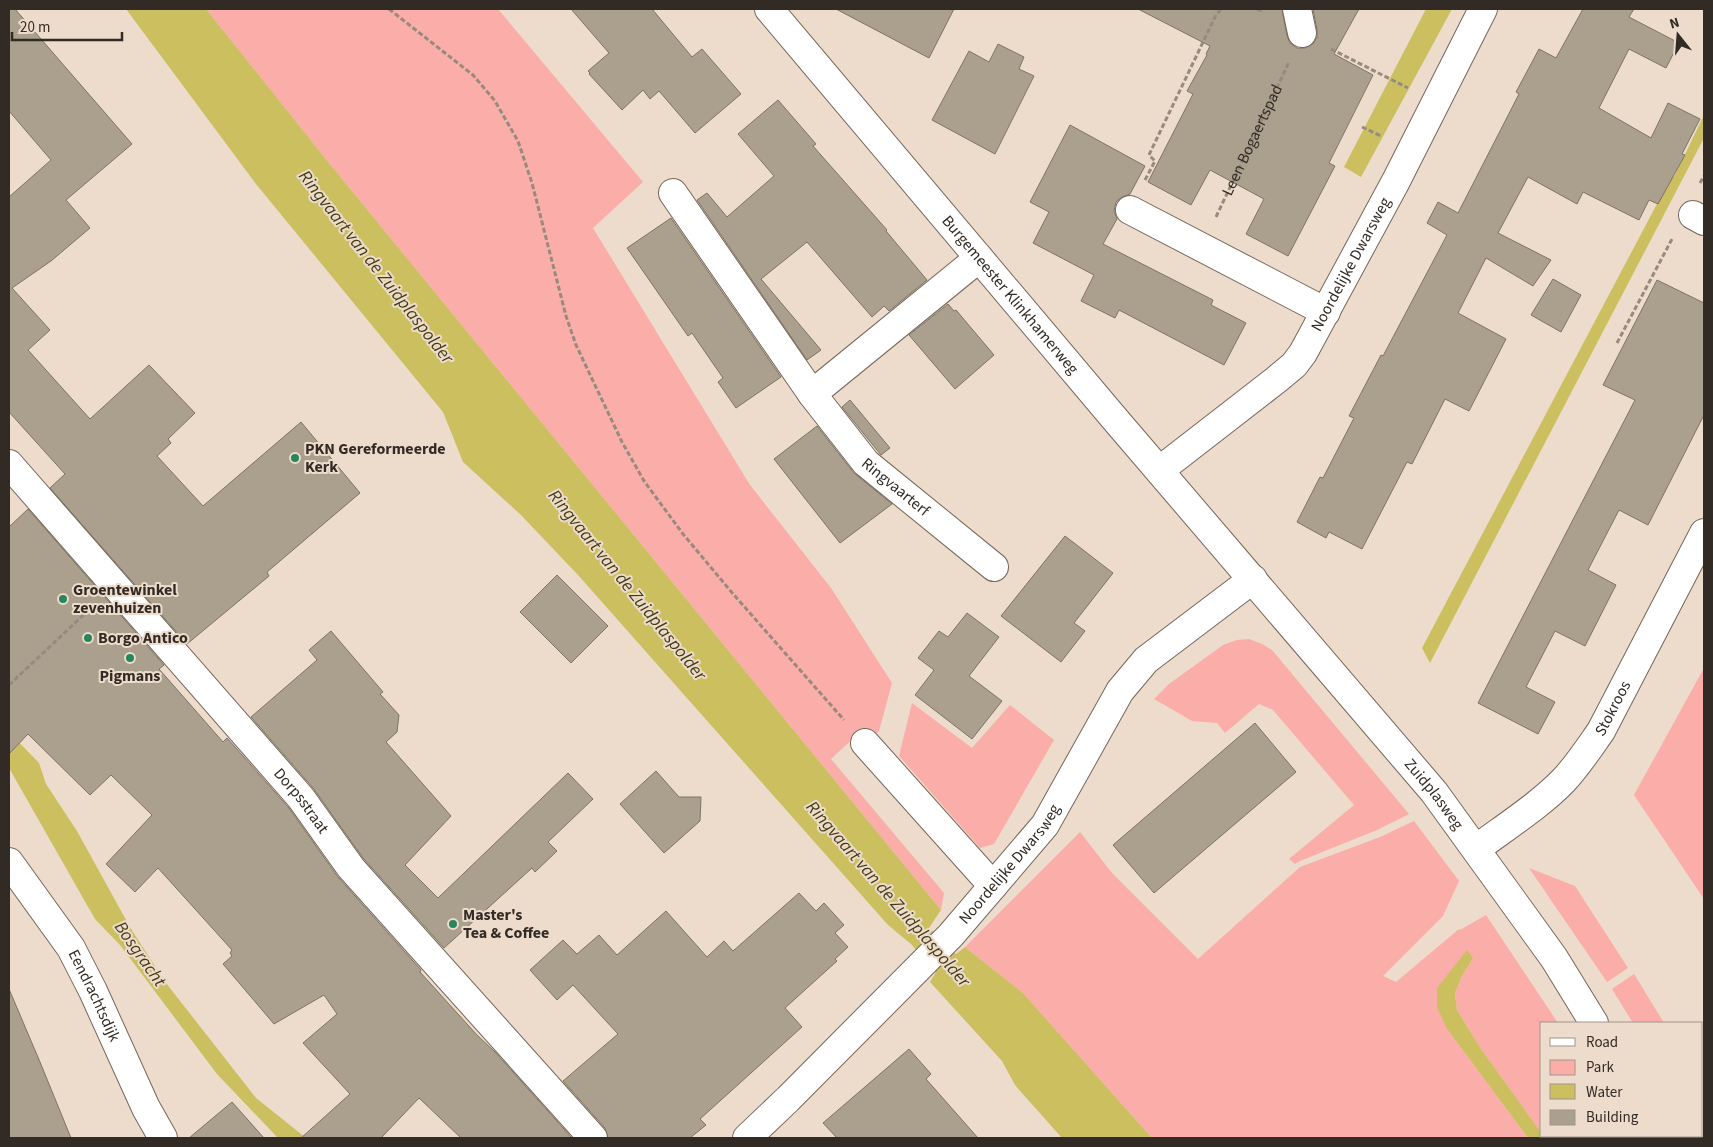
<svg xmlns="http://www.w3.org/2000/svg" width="1713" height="1147" viewBox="0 0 1713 1147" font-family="'Source Sans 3',sans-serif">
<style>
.green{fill:#fbada9}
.water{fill:#ccbf60}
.building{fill:#aaa08d;stroke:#7e7463}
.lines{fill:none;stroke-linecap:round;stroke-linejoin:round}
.minor-casing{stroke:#77675a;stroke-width:30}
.major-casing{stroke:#77675a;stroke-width:30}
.path{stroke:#978a7f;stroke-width:3;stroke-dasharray:5 2.5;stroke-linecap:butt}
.minor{stroke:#fff;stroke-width:28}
.major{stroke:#fff;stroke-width:28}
.poi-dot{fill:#28865d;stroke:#eddbcc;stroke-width:2}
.labels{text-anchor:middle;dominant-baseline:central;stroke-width:4;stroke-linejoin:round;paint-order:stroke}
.street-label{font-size:16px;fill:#322b25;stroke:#eddbcc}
.poi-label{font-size:16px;font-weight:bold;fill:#322b25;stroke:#eddbcc;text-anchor:start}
.water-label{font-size:18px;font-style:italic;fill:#423c13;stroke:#eddbcc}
</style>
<rect width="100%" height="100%" fill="#eddbcc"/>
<g class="green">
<path d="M 206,9 L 498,9 L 643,182 L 593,228 L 750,485 L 831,588 L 892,683 L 879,731 L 871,738 L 861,731 L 831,759 L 944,893 L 941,910 L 329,163 Z"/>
<path d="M 1249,639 L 1262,644 L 1272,650 L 1409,814 L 1377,830 L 1300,861 L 1295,864 L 1289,859 L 1354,805 L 1273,710 L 1259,704 L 1225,733 L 1217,723 L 1192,721 L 1154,699 L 1169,684 L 1223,645 L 1237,640 Z"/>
<path d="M 1704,668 L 1704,899 L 1634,795 Z"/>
<path d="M 912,703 L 972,748 L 1010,705 L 1054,740 L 994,844 L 980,848 L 899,756 Z"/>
<path d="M 1414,821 L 1459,881 L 1443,916 L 1383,976 L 1396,982 L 1459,929 L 1460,930 L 1486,915 L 1558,1023 L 1542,1023 L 1542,1134 L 1479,1046 L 1457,1010 L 1455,993 L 1462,976 L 1473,958 L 1437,988 L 1447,1029 L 1528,1138 L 1152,1138 L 1023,993 L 965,947 L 1080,832 L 1112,873 L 1198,959 L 1300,867 L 1380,837 Z"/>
<path d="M 1529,868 L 1575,886 L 1628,968 L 1607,982 Z"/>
<path d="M 1634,974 L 1664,1023 L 1633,1023 L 1612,989 Z"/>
</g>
<g class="water">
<path d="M 126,9 L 206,9 L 329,163 L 941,910 L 929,928 L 956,954 L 965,947 L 1023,993 L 1152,1138 L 1062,1138 L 1015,1085 L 1002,1061 L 930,982 L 936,972 L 911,944 L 888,925 L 578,575 L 521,515 L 463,462 L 443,412 L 256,184 Z"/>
<path d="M 1426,9 L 1452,9 L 1361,177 L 1344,167 Z"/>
<path d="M 1704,115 L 1704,138 L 1430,663 L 1422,648 L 1667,185 L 1675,175 Z"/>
<path d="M 9,732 L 39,763 L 46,784 L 77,831 L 131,929 L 166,983 L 256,1098 L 306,1138 L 278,1138 L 217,1074 L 120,945 L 95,919 L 9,768 Z"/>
<path d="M 1467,950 L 1473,958 L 1462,976 L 1455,993 L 1457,1010 L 1479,1046 L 1545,1138 L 1528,1138 L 1447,1029 L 1437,1007 L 1437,988 Z"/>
</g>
<g class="building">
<path d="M 9,9 L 15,9 L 132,144 L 66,200 L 90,228 L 51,261 L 12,288 L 50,330 L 28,350 L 90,419 L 149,365 L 195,413 L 168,439 L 171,443 L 157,456 L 203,506 L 301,422 L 360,493 L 267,572 L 269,576 L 187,644 L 50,488 L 65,474 L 9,412 L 9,197 L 51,160 L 9,111 Z"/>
<path d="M 571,9 L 652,9 L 692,57 L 702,49 L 741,94 L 695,133 L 659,91 L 650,99 L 643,90 L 622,110 L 589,74 L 590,73 L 588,71 L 609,53 Z"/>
<path d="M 836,9 L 954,9 L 929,58 Z"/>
<path d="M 1138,9 L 1282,9 L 1287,36 L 1290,43 L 1297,48 L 1305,48 L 1313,44 L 1317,37 L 1317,30 L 1313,9 L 1359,9 L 1334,54 L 1373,75 L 1329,163 L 1335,166 L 1288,256 L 1246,234 L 1264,199 L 1210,170 L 1191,205 L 1148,182 L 1193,94 L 1187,91 L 1207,55 L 1206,54 L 1210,46 Z"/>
<path d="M 1583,9 L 1634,9 L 1629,17 L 1679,43 L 1666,68 L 1629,49 L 1599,108 L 1651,138 L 1668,103 L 1700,119 L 1682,154 L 1685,155 L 1658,204 L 1649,200 L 1639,220 L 1583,192 L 1577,204 L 1528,177 L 1498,233 L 1551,260 L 1533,286 L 1486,258 L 1458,313 L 1506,339 L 1469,411 L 1445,399 L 1412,464 L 1407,462 L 1362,549 L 1329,532 L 1326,538 L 1297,522 L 1320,477 L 1323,478 L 1354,418 L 1349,416 L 1381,355 L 1383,356 L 1447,235 L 1427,223 L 1438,202 L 1458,213 L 1519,94 L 1516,92 L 1539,49 L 1556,58 Z"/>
<path d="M 998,44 L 1024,57 L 1019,69 L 1034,76 L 995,154 L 932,120 L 969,51 L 989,62 Z"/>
<path d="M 778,100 L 816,144 L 813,146 L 887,230 L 886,231 L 927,280 L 889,311 L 884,306 L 872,317 L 807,242 L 761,279 L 821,350 L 807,360 L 697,200 L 707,193 L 727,217 L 774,176 L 738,134 Z"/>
<path d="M 1070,125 L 1145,166 L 1130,194 L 1122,197 L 1116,202 L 1114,211 L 1117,219 L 1103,244 L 1213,300 L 1211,305 L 1246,323 L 1224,365 L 1119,310 L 1115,318 L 1081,301 L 1094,275 L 1033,243 L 1049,212 L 1030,202 Z"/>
<path d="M 671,218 L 781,377 L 736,408 L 718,382 L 723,378 L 692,333 L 688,336 L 627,248 Z"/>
<path d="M 1553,279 L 1581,295 L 1561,332 L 1531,315 Z"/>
<path d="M 1657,280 L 1704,303 L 1704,415 L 1648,525 L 1619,510 L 1588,570 L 1616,585 L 1585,646 L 1555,631 L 1526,687 L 1555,702 L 1538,734 L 1478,703 L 1635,400 L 1603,385 Z"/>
<path d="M 948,304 L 954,311 L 956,310 L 994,355 L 955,389 L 909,335 Z"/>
<path d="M 850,400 L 890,448 L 881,455 L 842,407 Z"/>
<path d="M 817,426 L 854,473 L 892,504 L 840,543 L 774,459 Z"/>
<path d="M 28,509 L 164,665 L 159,669 L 223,742 L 227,738 L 289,808 L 338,877 L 421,970 L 420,972 L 477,1035 L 495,1052 L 572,1138 L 461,1138 L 419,1098 L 381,1138 L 301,1138 L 350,1094 L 303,1043 L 337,1014 L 324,995 L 274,1024 L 223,964 L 232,956 L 230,953 L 232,950 L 158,868 L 135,892 L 106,864 L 152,815 L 111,775 L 90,795 L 28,734 L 9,754 L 9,527 Z"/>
<path d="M 1065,536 L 1113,573 L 1074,623 L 1085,631 L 1061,662 L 1001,616 Z"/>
<path d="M 557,575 L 608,626 L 571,663 L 520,612 Z"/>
<path d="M 967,613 L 999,637 L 969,676 L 1002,701 L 972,739 L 915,695 L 934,670 L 918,658 L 939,631 L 948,637 Z"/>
<path d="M 331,631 L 383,692 L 380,694 L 399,715 L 397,732 L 386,742 L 451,816 L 405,865 L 438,898 L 568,773 L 593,799 L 548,842 L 557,851 L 535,872 L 532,868 L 444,948 L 363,858 L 313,788 L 251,717 L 317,660 L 309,650 Z"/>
<path d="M 1255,723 L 1296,772 L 1154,893 L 1113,845 Z"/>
<path d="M 656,771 L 679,797 L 701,797 L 700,821 L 664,853 L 620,804 Z"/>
<path d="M 799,893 L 816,911 L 824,903 L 844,925 L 835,933 L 848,947 L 835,959 L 837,961 L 785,1008 L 802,1027 L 700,1119 L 706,1125 L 690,1138 L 608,1138 L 605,1128 L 563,1081 L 618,1034 L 573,985 L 557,1000 L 530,970 L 563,940 L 577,954 L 599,935 L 617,955 L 666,911 L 707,957 L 724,941 L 733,951 Z"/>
<path d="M 9,989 L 40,1062 L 71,1138 L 9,1138 Z"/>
<path d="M 909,1049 L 931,1074 L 926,1079 L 978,1138 L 837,1138 L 823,1123 Z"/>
<path d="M 232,1102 L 264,1138 L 189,1138 Z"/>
</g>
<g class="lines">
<defs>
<g id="minor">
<path d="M 1297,9 L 1302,33"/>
<path id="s2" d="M 673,193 L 812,394 L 866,463 L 994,567"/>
<path d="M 1130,210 L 1326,312"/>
<path d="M 1693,215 L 1704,221"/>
<path d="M 812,394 L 979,258"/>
<path id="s3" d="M 9,464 L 301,798 L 351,868 L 593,1138"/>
<path id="s4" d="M 1160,470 L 1276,380 L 1294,365 L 1303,353 L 1396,181 L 1483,9"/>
<path d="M 865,743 L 993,886"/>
<path id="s5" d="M 1476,849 C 1504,828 1540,805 1564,780 C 1578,765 1589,748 1601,731 L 1704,533"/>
<path id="s6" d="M 9,862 L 71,948 L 93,991 L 146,1108 L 163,1138"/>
<path id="s7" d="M 747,1138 L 788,1099 L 951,935 L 1045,825 L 1120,691 L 1146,660 L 1253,579"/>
</g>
<g id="major">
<path id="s8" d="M 769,9 L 1114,418 L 1434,792 L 1554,958 L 1594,1023"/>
<path d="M 1665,1136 L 1666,1138"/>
</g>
</defs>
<use href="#minor" class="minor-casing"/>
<use href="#major" class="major-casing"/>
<g class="path">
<path d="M 389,9 L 473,75 L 495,101 L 518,141 L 532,183 L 566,316 L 576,345 L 622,442 L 644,481 L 683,534 L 734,595 L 844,720"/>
<path d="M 1257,9 L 1264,12"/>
<path d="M 1331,49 L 1408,88"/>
<path d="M 1362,127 L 1381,136"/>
<path d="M 1145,180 L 1155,161 L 1149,155 L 1216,15 L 1221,9"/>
<path d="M 1700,183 L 1704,176"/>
<path id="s1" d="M 1216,217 L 1289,62"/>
<path d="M 1617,343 L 1672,239"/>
<path d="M 9,685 L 92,607"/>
</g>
<use href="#minor" class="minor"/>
<use href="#major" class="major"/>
</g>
<g class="poi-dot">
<circle cx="295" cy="458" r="5"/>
<circle cx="63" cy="599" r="5"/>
<circle cx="88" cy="638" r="5"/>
<circle cx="130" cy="658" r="5"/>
<circle cx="453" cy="924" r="5"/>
</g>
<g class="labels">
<g class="street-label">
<text stroke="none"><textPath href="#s1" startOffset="85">Leen Bogaertspad</textPath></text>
<text stroke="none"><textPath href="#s4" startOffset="286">Noordelijke Dwarsweg</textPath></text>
<text stroke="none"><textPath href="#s8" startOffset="374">Burgemeester Klinkhamerweg</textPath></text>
<text stroke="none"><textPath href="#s2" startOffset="370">Ringvaarterf</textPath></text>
<text stroke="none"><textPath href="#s5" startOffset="199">Stokroos</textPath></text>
<text stroke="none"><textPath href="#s8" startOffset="1029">Zuidplasweg</textPath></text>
<text stroke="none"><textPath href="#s3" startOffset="446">Dorpsstraat</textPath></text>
<text stroke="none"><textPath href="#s7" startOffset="380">Noordelijke Dwarsweg</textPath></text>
<text stroke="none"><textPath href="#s6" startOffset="159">Eendrachtsdijk</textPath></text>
</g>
<g class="poi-label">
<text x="305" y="449">PKN Gereformeerde<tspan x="305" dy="18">Kerk</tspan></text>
<text x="73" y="590">Groentewinkel<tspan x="73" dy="18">zevenhuizen</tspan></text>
<text x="98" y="638">Borgo Antico</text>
<text x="130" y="676" text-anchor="middle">Pigmans</text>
<text x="463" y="915">Master's<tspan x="463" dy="18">Tea &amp; Coffee</tspan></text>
</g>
<g class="water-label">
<text transform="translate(376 267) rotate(52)">Ringvaart van de Zuidplaspolder</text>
<text transform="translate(627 585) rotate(51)">Ringvaart van de Zuidplaspolder</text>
<text transform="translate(888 894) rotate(49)">Ringvaart van de Zuidplaspolder</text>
<text transform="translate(140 954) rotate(55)">Bosgracht</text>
</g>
</g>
<rect width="1713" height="1147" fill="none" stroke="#322b25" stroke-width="20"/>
<rect x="1540" y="1022" width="162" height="115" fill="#eddbcc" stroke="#a29589"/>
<rect x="1550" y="1038" width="25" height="8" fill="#ffffff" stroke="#a29589"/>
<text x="1586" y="1047" font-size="15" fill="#322b25">Road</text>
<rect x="1550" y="1060" width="25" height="15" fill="#fbada9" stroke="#a29589"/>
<text x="1586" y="1072" font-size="15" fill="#322b25">Park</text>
<rect x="1550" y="1084" width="25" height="15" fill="#ccbf60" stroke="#a29589"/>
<text x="1586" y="1097" font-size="15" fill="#322b25">Water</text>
<rect x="1550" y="1110" width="25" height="15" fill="#aaa08d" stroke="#a29589"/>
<text x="1586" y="1122" font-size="15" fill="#322b25">Building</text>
<g transform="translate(1678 35) rotate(343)" stroke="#eddbcc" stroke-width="4" paint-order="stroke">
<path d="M0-4L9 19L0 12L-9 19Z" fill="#322b25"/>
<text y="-8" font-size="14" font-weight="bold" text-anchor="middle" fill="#322b25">N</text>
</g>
<path d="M12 32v8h110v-8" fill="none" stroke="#322b25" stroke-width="2.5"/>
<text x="20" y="32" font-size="15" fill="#322b25" stroke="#eddbcc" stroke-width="4" paint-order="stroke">20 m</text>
</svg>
